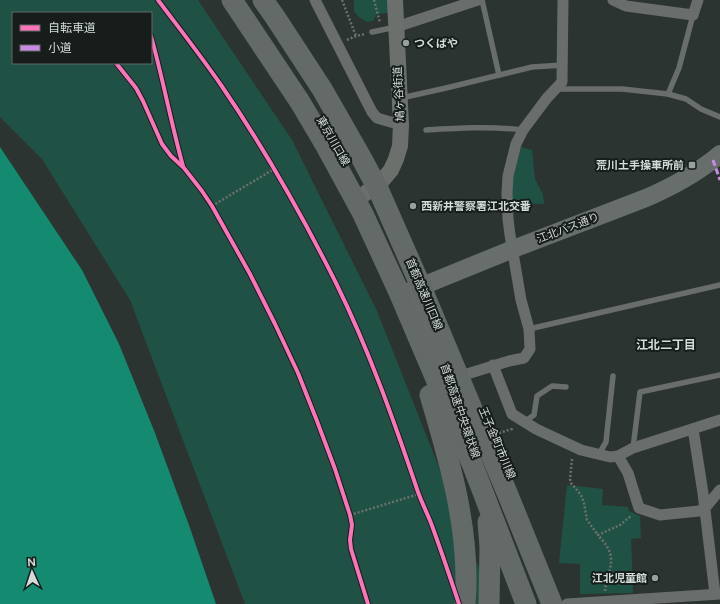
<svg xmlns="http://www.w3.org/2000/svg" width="720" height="604" viewBox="0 0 720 604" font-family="Figtree,'Noto Sans JP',sans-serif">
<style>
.green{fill:#1f5244;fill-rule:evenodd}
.water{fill:#148a71}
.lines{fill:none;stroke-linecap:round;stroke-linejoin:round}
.path{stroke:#6c706e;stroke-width:2.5;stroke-dasharray:2 2;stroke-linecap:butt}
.service{stroke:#696d6c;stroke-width:5.5}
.minor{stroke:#696d6c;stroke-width:11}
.secondary{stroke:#6b706d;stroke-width:16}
.primary{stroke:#686e6c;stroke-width:18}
.motorway{stroke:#646a68;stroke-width:21}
.quiet{stroke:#ca8be6;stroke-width:3;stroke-dasharray:6 3;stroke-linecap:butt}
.cycleway-casing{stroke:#171d1a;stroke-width:6}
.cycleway{stroke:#fb73b8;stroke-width:4}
.poi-dot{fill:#99a19e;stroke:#171d1a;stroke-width:1.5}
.labels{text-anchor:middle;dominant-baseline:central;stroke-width:4;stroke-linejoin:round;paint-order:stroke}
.poi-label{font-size:11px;font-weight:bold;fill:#d4dcd9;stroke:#171d1a;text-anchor:start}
.street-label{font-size:11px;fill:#d4dcd9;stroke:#171d1a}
.neighbourhood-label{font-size:12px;font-weight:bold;fill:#d4dcd9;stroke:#171d1a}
</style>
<rect width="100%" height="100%" fill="#2c3431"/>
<g class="green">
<path d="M 0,0 L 198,0 L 292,140 L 377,311 L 493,604 L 245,604 L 130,300 L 42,159 L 0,117 ZM 13,13 L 151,13 L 151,63 L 13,63 Z"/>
<path d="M 354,0 L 391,0 L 392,13 L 386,13 L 377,14 L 373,21 L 367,22 L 360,18 L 354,11 Z"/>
<path d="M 521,147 L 532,150 L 535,179 L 543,195 L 544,204 L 512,203 L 512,181 Z"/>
<path d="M 567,485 L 603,489 L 602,505 L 628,507 L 629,511 L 640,516 L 641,538 L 631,539 L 633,593 L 580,594 L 580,564 L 559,563 Z"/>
</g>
<path class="water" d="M 0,147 L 82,270 L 119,344 L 155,433 L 190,528 L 216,604 L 0,604 Z"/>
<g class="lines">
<g class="path">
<path d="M 342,0 L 356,36"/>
<path d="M 374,0 L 380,23"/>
<path d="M 347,40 L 356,36 L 365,34"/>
<path d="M 212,206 L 274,169"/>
<path d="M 499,433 L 512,429 L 512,427"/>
<path d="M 572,459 L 570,479 L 571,483 L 581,495 L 584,503 L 587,520 L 598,535"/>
<path d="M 350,515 L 419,494"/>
<path d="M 605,591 C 606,579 614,564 610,553 C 608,546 602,540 598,535 L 620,525 L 631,516"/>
</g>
<g class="service">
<path d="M 482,0 L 499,75"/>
<path d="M 372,32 L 396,27"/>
<path d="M 556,89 L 622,89 L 668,94 L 686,99 L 701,109 L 720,117"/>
<path d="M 668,94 L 679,68 L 693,15"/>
<path d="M 401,98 L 446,88 L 532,67 L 563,65"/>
<path d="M 426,130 C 458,128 490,126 523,130"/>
<path d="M 529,329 L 720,285"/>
<path d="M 524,422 L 534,415 L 537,396 L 552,386 L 566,387"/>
<path d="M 633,448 L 640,392 L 720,375"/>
<path d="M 599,454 L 606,442 L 613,376"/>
</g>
<g class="minor">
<path d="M 315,0 L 372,112 L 377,118 L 401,125"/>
<path d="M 613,0 L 626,6 L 693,15 L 698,0"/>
<path d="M 396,27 L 478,0"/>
<path d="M 493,365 L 512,414 L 536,429 L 581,450 L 610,457 L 618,456 L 633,448 L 720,420"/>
<path d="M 467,374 L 509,361 L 524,358 L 530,349 L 529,329 L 521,300 L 510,235 L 508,219 L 507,193 L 508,176 L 516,144 L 523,130 L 547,98 L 562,82 L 563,0"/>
<path d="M 693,429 L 703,493 L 715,594"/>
<path d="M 618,456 L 628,473 L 639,508 L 660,515 L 699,511 L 705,508 L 720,490"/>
<path d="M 567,604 L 720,594"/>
</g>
<path class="secondary" d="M 363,195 L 381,182 L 391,170 L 396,159 L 400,146 L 401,125 L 395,0"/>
<path class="primary" d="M 442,363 L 410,291 L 513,249 L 646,198 C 671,187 700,171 720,154"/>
<g class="motorway">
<path d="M 232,0 L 300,102 L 326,146 L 363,214 L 398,290 L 473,466 L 526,604"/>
<path d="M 263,0 L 275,17 L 322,89 L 362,159 L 378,189 L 419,282 L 508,495 L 552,604"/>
<path d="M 430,395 C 450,462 471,533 465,604"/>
<path d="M 488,522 L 490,547 L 489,604"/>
</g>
<path class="quiet" d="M 713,160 L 720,180"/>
<defs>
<g id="cycleway">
<path d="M 158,0 C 179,28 201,56 221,85 C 264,148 302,215 336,283 C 369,350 394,421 418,492 C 422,503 427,513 431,523 C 441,550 450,577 459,604"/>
<path d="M 151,36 C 163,79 171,123 183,166"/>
<path d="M 116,63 L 136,88 L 143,101 L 162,144 L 171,156 L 184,168 L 202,191 L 212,206 L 250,274 L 275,324 L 298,373 L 317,421 L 335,469 L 350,515 L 352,525 L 350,540 L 351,549 L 368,604"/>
</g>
</defs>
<use href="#cycleway" class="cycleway-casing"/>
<use href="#cycleway" class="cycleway"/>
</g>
<g class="poi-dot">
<circle cx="406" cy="43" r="4"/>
<rect x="688" y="161" width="8" height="8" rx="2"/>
<circle cx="413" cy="206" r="4"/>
<circle cx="655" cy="578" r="4"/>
</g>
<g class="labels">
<g class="poi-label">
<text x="414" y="43">つくばや</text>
<text x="684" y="165" text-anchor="end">荒川土手操車所前</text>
<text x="421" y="206">西新井警察署江北交番</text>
<text x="647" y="578" text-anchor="end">江北児童館</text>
</g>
<g class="street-label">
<text transform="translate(399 94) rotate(-93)">鳩ヶ谷街道</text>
<text transform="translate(333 141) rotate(60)">東京川口線</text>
<text transform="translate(568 228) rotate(-21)">江北バス通り</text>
<text transform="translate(424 294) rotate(67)">首都高速川口線</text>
<text transform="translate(460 411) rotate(71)">首都高速中央環状線</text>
<text transform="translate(497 443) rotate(67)">王子金町市川線</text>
</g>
<g class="neighbourhood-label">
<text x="666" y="345">江北二丁目</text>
</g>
</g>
<rect x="12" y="12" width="140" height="52" fill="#171d1a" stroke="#636966"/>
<rect x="20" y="25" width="20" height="6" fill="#fb73b8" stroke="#636966"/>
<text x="48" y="32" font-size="12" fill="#d4dcd9">自転車道</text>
<rect x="20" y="45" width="20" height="6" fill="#ca8be6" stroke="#636966"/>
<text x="48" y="52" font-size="12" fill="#d4dcd9">小道</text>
<g transform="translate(32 572) rotate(357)" stroke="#171d1a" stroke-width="3" paint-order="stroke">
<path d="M0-3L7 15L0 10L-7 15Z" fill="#d4dcd9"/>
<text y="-6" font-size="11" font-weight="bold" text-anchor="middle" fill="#d4dcd9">N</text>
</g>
</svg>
